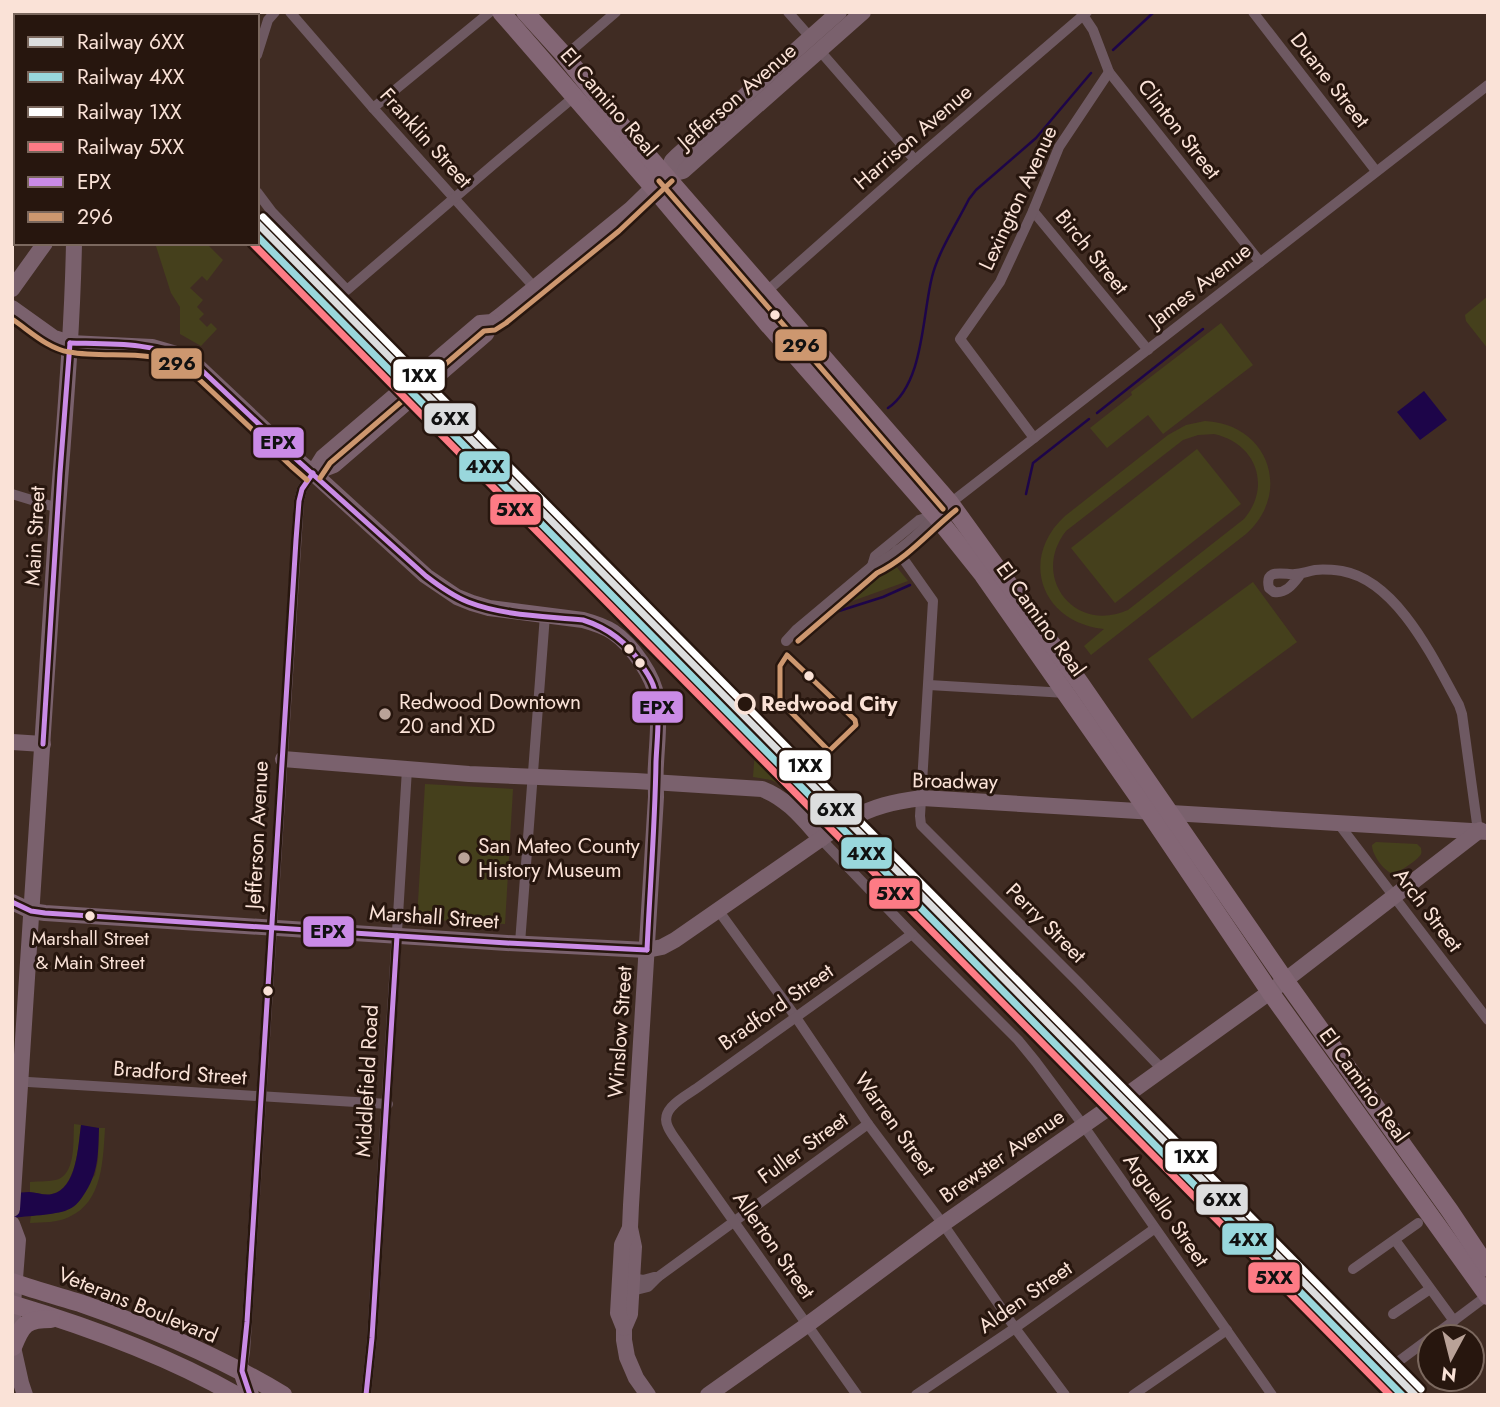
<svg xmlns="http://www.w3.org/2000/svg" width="1500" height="1407" viewBox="0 0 1500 1407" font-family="Jost,sans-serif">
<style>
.green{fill:#45401c;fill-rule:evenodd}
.water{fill:#1d0549}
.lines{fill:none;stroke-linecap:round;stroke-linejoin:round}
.stream{stroke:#1d0549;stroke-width:2.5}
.street{stroke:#6e5962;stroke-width:10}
.secondary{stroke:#7a616d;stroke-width:16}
.primary{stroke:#836675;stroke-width:18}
.bus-1-casing{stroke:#27160e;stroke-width:10}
.bus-2-casing{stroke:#27160e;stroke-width:10}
.bus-1{stroke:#ca8be6;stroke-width:5}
.bus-2{stroke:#cd976f;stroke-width:5}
.rail-1-casing{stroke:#27160e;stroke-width:12}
.rail-2-casing{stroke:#27160e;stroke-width:12}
.rail-3-casing{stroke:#27160e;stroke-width:12}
.rail-4-casing{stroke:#27160e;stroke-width:12}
.rail-1{stroke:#dcddde;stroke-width:7}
.rail-2{stroke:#99d7dc;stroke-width:7}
.rail-3{stroke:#fff;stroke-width:7}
.rail-4{stroke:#fd7b85;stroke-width:7}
.bus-dot{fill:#fae2d7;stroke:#27160e;stroke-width:2.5}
.stop-dot{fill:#27160e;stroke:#fae2d7;stroke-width:3.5}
.poi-dot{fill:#b9a298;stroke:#27160e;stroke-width:2.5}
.labels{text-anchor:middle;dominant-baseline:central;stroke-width:6;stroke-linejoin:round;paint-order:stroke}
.bus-label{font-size:19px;fill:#fae2d7;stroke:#27160e}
.street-label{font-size:21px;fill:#fae2d7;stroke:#27160e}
.poi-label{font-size:21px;fill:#fae2d7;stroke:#27160e;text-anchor:start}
.stop-label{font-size:21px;font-weight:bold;fill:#fae2d7;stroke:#27160e;text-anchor:start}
.line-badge{stroke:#27160e;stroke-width:2.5}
.pale-badge-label{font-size:19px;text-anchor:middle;font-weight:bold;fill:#111}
</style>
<rect width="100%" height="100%" fill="#402c23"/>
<g class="green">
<path d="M 155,243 L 206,243 L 223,260 L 207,281 L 202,276 L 190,288 L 203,300 L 197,307 L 204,314 L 199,319 L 207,327 L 211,323 L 217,329 L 201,346 L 180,334 L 180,307 L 171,293 Z"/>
<path d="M 1488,296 L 1488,349 L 1466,321 L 1465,315 Z"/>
<path d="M 1221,323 L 1253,365 L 1163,434 L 1148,415 L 1107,448 L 1090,428 L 1132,395 L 1131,392 Z"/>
<path d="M 1205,421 C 1268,424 1293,492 1246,534 L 1091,655 L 1084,646 L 1104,629 C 1042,623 1018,559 1065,516 L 1168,435 L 1186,425 ZM 1214,434 C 1256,443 1272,486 1244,519 L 1128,610 C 1075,634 1030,577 1066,531 L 1183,440 L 1198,435 Z"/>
<path d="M 1197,449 L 1241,504 L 1115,603 L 1071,548 Z"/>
<path d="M 895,565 L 908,581 L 847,603 Z"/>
<path d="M 1253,582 L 1297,642 L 1192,719 L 1148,659 Z"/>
<path d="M 755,750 L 792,787 L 790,789 L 771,780 L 753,777 Z"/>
<path d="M 425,784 L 513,789 L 505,924 L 417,919 Z"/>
<path d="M 1376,842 L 1417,844 L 1421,848 C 1421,850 1422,852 1421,854 C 1418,860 1399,872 1393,874 C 1384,871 1372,855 1372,845 Z"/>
<path d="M 74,1124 L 81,1125 C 78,1146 77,1188 52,1194 C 46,1196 37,1193 30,1192 L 30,1182 C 39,1181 51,1182 59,1179 C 76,1171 73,1140 74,1124 Z"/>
<path d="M 99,1128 L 105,1128 C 103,1159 103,1202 69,1217 C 57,1223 43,1222 30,1223 L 31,1215 L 66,1211 L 95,1175 L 98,1160 Z"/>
</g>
<g class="water">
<path d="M 1424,391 L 1447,420 L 1420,440 L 1397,412 Z"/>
<path d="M 81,1125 L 99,1128 C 98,1154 99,1173 83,1196 C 79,1202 74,1208 67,1210 C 56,1215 26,1216 12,1218 L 12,1193 C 18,1193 24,1192 29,1192 C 36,1192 45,1196 52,1194 C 77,1189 78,1146 81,1125 Z"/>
</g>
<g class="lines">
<g class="stream">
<path d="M 126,12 L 127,16"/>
<path d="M 1113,50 L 1154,12"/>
<path d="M 888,408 C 924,383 922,316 932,277 C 938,252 957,223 969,199 L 976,190 L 1036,138 L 1091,73"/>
<path d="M 1097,413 L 1203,329"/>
<path d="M 1026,494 L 1033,463 L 1089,419"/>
<path d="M 839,611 L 883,597 L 910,585"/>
</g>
<g class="street">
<path d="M 290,12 L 373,108 L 535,288"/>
<path d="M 788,12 L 810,37"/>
<path d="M 1081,12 L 1093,30 L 1109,72 L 1260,262"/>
<path d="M 1253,12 L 1376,171"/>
<path d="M 140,16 L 141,12"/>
<path d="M 820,51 L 915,160"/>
<path d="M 257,55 L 268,20 L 275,12"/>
<path d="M 565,56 L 616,12"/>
<path d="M 12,94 L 16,89"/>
<path d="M 373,108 L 490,12"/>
<path d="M 12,110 L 16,112"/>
<path d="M 257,192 L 272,212 L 347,290 L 494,164 L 574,97"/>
<path d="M 1033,211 L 1148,350"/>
<path d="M 766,292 L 915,160 L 1087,12"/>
<path d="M 1034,438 L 960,339 L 1000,282 L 1033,211 L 1059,147 L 1109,72"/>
<path d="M 12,494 L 58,508"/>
<path d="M 897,550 L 933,601 L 920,816 L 921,825 L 1079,983 L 1162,1069"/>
<path d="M 872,566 L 875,556 L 919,520 L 935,515"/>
<path d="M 1300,575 C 1293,584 1286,594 1274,592 L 1269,588 C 1265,571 1277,573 1289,574 C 1302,575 1304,572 1315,570 C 1323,569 1334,570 1342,571 C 1398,581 1434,660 1459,705 L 1462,714 L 1478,831"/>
<path d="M 786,641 L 797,629 L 872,566 C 892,558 922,532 935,515 L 1488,85"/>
<path d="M 929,685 L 1066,693"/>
<path d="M 1338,823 L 1488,1020"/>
<path d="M 821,839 L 912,934 L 1018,1040 L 1036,1062 L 1083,1125 L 1272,1395"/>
<path d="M 718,910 L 795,1016 L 868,1124 L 943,1224 L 1015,1328 L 1065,1395"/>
<path d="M 520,943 L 545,615"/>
<path d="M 12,1081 L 388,1104"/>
<path d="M 1395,1240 L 1454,1321"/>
<path d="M 1353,1269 L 1418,1223"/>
<path d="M 658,1277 L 868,1124"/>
<path d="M 632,1291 L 648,1287 L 658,1277 L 654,1277 L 643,1280 L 632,1278"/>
<path d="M 1393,1314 L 1430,1289"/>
<path d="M 1432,1337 L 1488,1295"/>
<path d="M 1399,1361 L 1430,1338"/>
<path d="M 242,1371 L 245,1352 L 247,1322 L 299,501 L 302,489 L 313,473"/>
<path d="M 366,1395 L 372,1338 L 407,769"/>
<path d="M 857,1395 L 681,1147 C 677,1141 671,1134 668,1127 C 659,1109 684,1097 697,1088 L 912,934"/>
<path d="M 916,1395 L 1015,1328 L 1154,1229"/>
<path d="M 1133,1395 L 1227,1330"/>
</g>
<g class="secondary">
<path d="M 12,12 L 16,22"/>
<path d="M 666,175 L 683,171 L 863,12"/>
<path d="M 12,289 L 45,243"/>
<path d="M 12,308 L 54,338 L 70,343 L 152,347 L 183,356 L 192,361 L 297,460 L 313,473 L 426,576 L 457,597 L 472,603 L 489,608 L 583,620 C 594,623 604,626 613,632 C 632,645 654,676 657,699 C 660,721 657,742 656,764 C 655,775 656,786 656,797 L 631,1205 L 630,1228 L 634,1247 L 630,1314 L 624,1328 L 624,1340 L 627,1357 L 636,1378 L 648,1395"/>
<path d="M 313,473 L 323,457 L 480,323 L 492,322 L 500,316 L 631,209 L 666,175 L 672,161 L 678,155 L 839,12"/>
<path d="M 313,473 L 334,465 L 486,334 L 492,322"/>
<path d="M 12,742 L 43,744"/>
<path d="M 283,759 L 469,774 L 636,781 L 762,789 C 788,799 803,819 821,839"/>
<path d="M 12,902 L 31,911 L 45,913 L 507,943 L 647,950 L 662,947 L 675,940 L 848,820 C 875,806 892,802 922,798 L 1488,832"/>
<path d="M 12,1209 C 26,989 41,770 55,549 C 62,447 72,346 74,243"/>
<path d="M 12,1224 L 18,1240 L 13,1304 L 13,1347 L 21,1383 L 25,1395"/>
<path d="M 624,1328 L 618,1313 L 622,1245 L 630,1228"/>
<path d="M 708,1395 L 807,1325 L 943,1224 L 1117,1102 L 1274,989 L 1480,830"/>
</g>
<g class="primary">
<path d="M 501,12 L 653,187 L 766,322 L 935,515 L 983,575 L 1148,811 L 1270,992 L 1488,1296"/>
<path d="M 525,12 L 565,56 L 615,118 L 950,503 L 1080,683 L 1285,980 L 1450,1211 L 1488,1268"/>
<path d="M 12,1282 C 35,1290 57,1296 80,1303 C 149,1327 220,1357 283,1395"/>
<path d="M 12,1304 C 89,1327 166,1355 236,1395"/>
<path d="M 13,1347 C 22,1324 26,1319 51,1319"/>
<path d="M 242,1371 L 250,1395"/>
</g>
<defs>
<g id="bus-1">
<path d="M 70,343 C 112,344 153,342 192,361 L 297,460 L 426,576 C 439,586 453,596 468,602 C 504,616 545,616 583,620 C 608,628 627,642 641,664 C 646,672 652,679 654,688 C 661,712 657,737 656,762 C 655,825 650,887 647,950"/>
<path d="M 43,744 L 60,473 L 70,343"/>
<path d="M 12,902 L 31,911 L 45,913 L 507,943 L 647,950"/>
<path d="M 250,1395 L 242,1371 L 247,1322 L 296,540 L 299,501 L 302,489 L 313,473"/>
<path d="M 366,1395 L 372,1338 L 397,936"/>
</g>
<g id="bus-2">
<path d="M 659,181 L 943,509"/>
<path d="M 12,319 C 30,331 47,348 69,352 C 108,359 150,348 187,368 L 291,466 L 307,480"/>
<path d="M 320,478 L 330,463 L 484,331 L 495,330 L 506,323 L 619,231 L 672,181"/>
<path d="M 798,641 L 877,573 C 908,558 929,532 956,510"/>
<path d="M 787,655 L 855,720 L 856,725 L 829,751 L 780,701 L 780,666 Z"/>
</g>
</defs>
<use href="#bus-1" class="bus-1-casing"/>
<use href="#bus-2" class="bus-2-casing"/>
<use href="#bus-1" class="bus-1"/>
<use href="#bus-2" class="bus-2"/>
<defs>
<path id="rail-1" d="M 257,223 L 1415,1395"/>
<path id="rail-2" d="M 257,236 L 1402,1395"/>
<path id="rail-3" d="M 263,217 L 1421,1389"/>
<path id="rail-4" d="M 252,243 L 1390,1395"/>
</defs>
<use href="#rail-1" class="rail-1-casing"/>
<use href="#rail-2" class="rail-2-casing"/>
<use href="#rail-3" class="rail-3-casing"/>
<use href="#rail-4" class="rail-4-casing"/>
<use href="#rail-1" class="rail-1"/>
<use href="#rail-2" class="rail-2"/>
<use href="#rail-3" class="rail-3"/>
<use href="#rail-4" class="rail-4"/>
</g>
<g class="bus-dot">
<circle cx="775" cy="315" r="6"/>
<circle cx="629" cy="649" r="6"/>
<circle cx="640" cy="663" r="6"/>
<circle cx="809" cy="676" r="6"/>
<circle cx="90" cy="916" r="6"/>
<circle cx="268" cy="991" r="6"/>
</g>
<circle class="stop-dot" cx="745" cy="704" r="9"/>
<g class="poi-dot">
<circle cx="385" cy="714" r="7"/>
<circle cx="464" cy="858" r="7"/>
</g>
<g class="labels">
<g class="bus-label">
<text x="90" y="938">Marshall Street<tspan x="90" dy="24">&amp; Main Street</tspan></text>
</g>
<g class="street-label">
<text transform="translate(1330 80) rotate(52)">Duane Street</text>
<text transform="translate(737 96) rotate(-41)">Jefferson Avenue</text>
<text transform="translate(609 102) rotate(49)">El Camino Real</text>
<text transform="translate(1179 129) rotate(52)">Clinton Street</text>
<text transform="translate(913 137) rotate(-41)">Harrison Avenue</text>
<text transform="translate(426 138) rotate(48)">Franklin Street</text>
<text transform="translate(1018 198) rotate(-65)">Lexington Avenue</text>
<text transform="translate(1092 252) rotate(51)">Birch Street</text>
<text transform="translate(1200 285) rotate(-38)">James Avenue</text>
<text transform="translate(35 536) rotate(-87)">Main Street</text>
<text transform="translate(1041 619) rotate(54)">El Camino Real</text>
<text transform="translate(955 781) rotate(1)">Broadway</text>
<text transform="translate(257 835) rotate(-87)">Jefferson Avenue</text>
<text transform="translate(1428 910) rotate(53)">Arch Street</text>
<text transform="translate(434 917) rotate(4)">Marshall Street</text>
<text transform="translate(1046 923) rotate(45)">Perry Street</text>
<text transform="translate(776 1007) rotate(-35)">Bradford Street</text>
<text transform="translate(620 1032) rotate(-86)">Winslow Street</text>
<text transform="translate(180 1073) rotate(4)">Bradford Street</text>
<text transform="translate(367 1081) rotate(-87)">Middlefield Road</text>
<text transform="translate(1364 1085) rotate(54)">El Camino Real</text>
<text transform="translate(895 1124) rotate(54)">Warren Street</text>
<text transform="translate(803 1148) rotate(-36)">Fuller Street</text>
<text transform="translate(1002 1156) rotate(-35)">Brewster Avenue</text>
<text transform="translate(1166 1210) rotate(55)">Arguello Street</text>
<text transform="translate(774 1245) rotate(55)">Allerton Street</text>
<text transform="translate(1025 1297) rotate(-35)">Alden Street</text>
<text transform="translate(138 1305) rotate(22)">Veterans Boulevard</text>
</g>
<g class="poi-label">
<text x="399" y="702">Redwood Downtown<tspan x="399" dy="24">20 and XD</tspan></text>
<text x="478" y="846">San Mateo County<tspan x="478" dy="24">History Museum</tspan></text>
</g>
<g class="stop-label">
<text x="761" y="704">Redwood City</text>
</g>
</g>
<g class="line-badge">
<rect x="774" y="328" width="54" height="34" rx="7" fill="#cd976f"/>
<rect x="150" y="347" width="53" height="33" rx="7" fill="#cd976f"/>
<rect x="392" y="358" width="54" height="34" rx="7" fill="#fff"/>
<rect x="423" y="402" width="54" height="33" rx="7" fill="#dcddde"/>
<rect x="252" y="426" width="53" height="33" rx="7" fill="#ca8be6"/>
<rect x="458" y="450" width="53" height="33" rx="7" fill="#99d7dc"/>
<rect x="489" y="493" width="53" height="33" rx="7" fill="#fd7b85"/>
<rect x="631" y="690" width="53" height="34" rx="7" fill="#ca8be6"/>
<rect x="778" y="749" width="54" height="33" rx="7" fill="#fff"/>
<rect x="809" y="792" width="54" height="34" rx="7" fill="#dcddde"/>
<rect x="840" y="836" width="53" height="34" rx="7" fill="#99d7dc"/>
<rect x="868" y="877" width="53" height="33" rx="7" fill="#fd7b85"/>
<rect x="302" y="915" width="53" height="33" rx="7" fill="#ca8be6"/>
<rect x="1164" y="1140" width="54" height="33" rx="7" fill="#fff"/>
<rect x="1195" y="1183" width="54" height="33" rx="7" fill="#dcddde"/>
<rect x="1221" y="1222" width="54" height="34" rx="7" fill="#99d7dc"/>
<rect x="1247" y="1261" width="54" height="33" rx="7" fill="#fd7b85"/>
</g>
<g class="pale-badge-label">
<text x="801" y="352">296</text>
<text x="177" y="370">296</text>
<text x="419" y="382">1XX</text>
<text x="450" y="425">6XX</text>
<text x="278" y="449">EPX</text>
<text x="485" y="473">4XX</text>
<text x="515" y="516">5XX</text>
<text x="657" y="714">EPX</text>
<text x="805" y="772">1XX</text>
<text x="836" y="816">6XX</text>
<text x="866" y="860">4XX</text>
<text x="895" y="900">5XX</text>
<text x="328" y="938">EPX</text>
<text x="1191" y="1163">1XX</text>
<text x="1222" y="1206">6XX</text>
<text x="1248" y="1246">4XX</text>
<text x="1274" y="1284">5XX</text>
</g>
<rect width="1500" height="1407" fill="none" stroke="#fae2d7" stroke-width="28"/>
<rect x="14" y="14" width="245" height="231" fill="#27160e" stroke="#7b685e" stroke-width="2"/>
<rect x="28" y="37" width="35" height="10" fill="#dcddde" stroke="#7b685e" stroke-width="2"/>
<text x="77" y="49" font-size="21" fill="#fae2d7">Railway 6XX</text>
<rect x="28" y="72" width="35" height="10" fill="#99d7dc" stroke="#7b685e" stroke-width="2"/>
<text x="77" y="84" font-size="21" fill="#fae2d7">Railway 4XX</text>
<rect x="28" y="107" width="35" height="10" fill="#ffffff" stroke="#7b685e" stroke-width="2"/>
<text x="77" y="119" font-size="21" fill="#fae2d7">Railway 1XX</text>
<rect x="28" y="142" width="35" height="10" fill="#fd7b85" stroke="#7b685e" stroke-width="2"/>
<text x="77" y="154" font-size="21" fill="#fae2d7">Railway 5XX</text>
<rect x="28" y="177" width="35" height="10" fill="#ca8be6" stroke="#7b685e" stroke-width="2"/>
<text x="77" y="189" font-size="21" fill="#fae2d7">EPX</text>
<rect x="28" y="212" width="35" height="10" fill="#cd976f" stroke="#7b685e" stroke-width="2"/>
<text x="77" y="224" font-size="21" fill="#fae2d7">296</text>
<g transform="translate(1451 1358) rotate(187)"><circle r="33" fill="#27160e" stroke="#7b685e" stroke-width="2"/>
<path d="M0-5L12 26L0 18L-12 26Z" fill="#b9a298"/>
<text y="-10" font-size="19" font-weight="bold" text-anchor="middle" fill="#fae2d7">N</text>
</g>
</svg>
